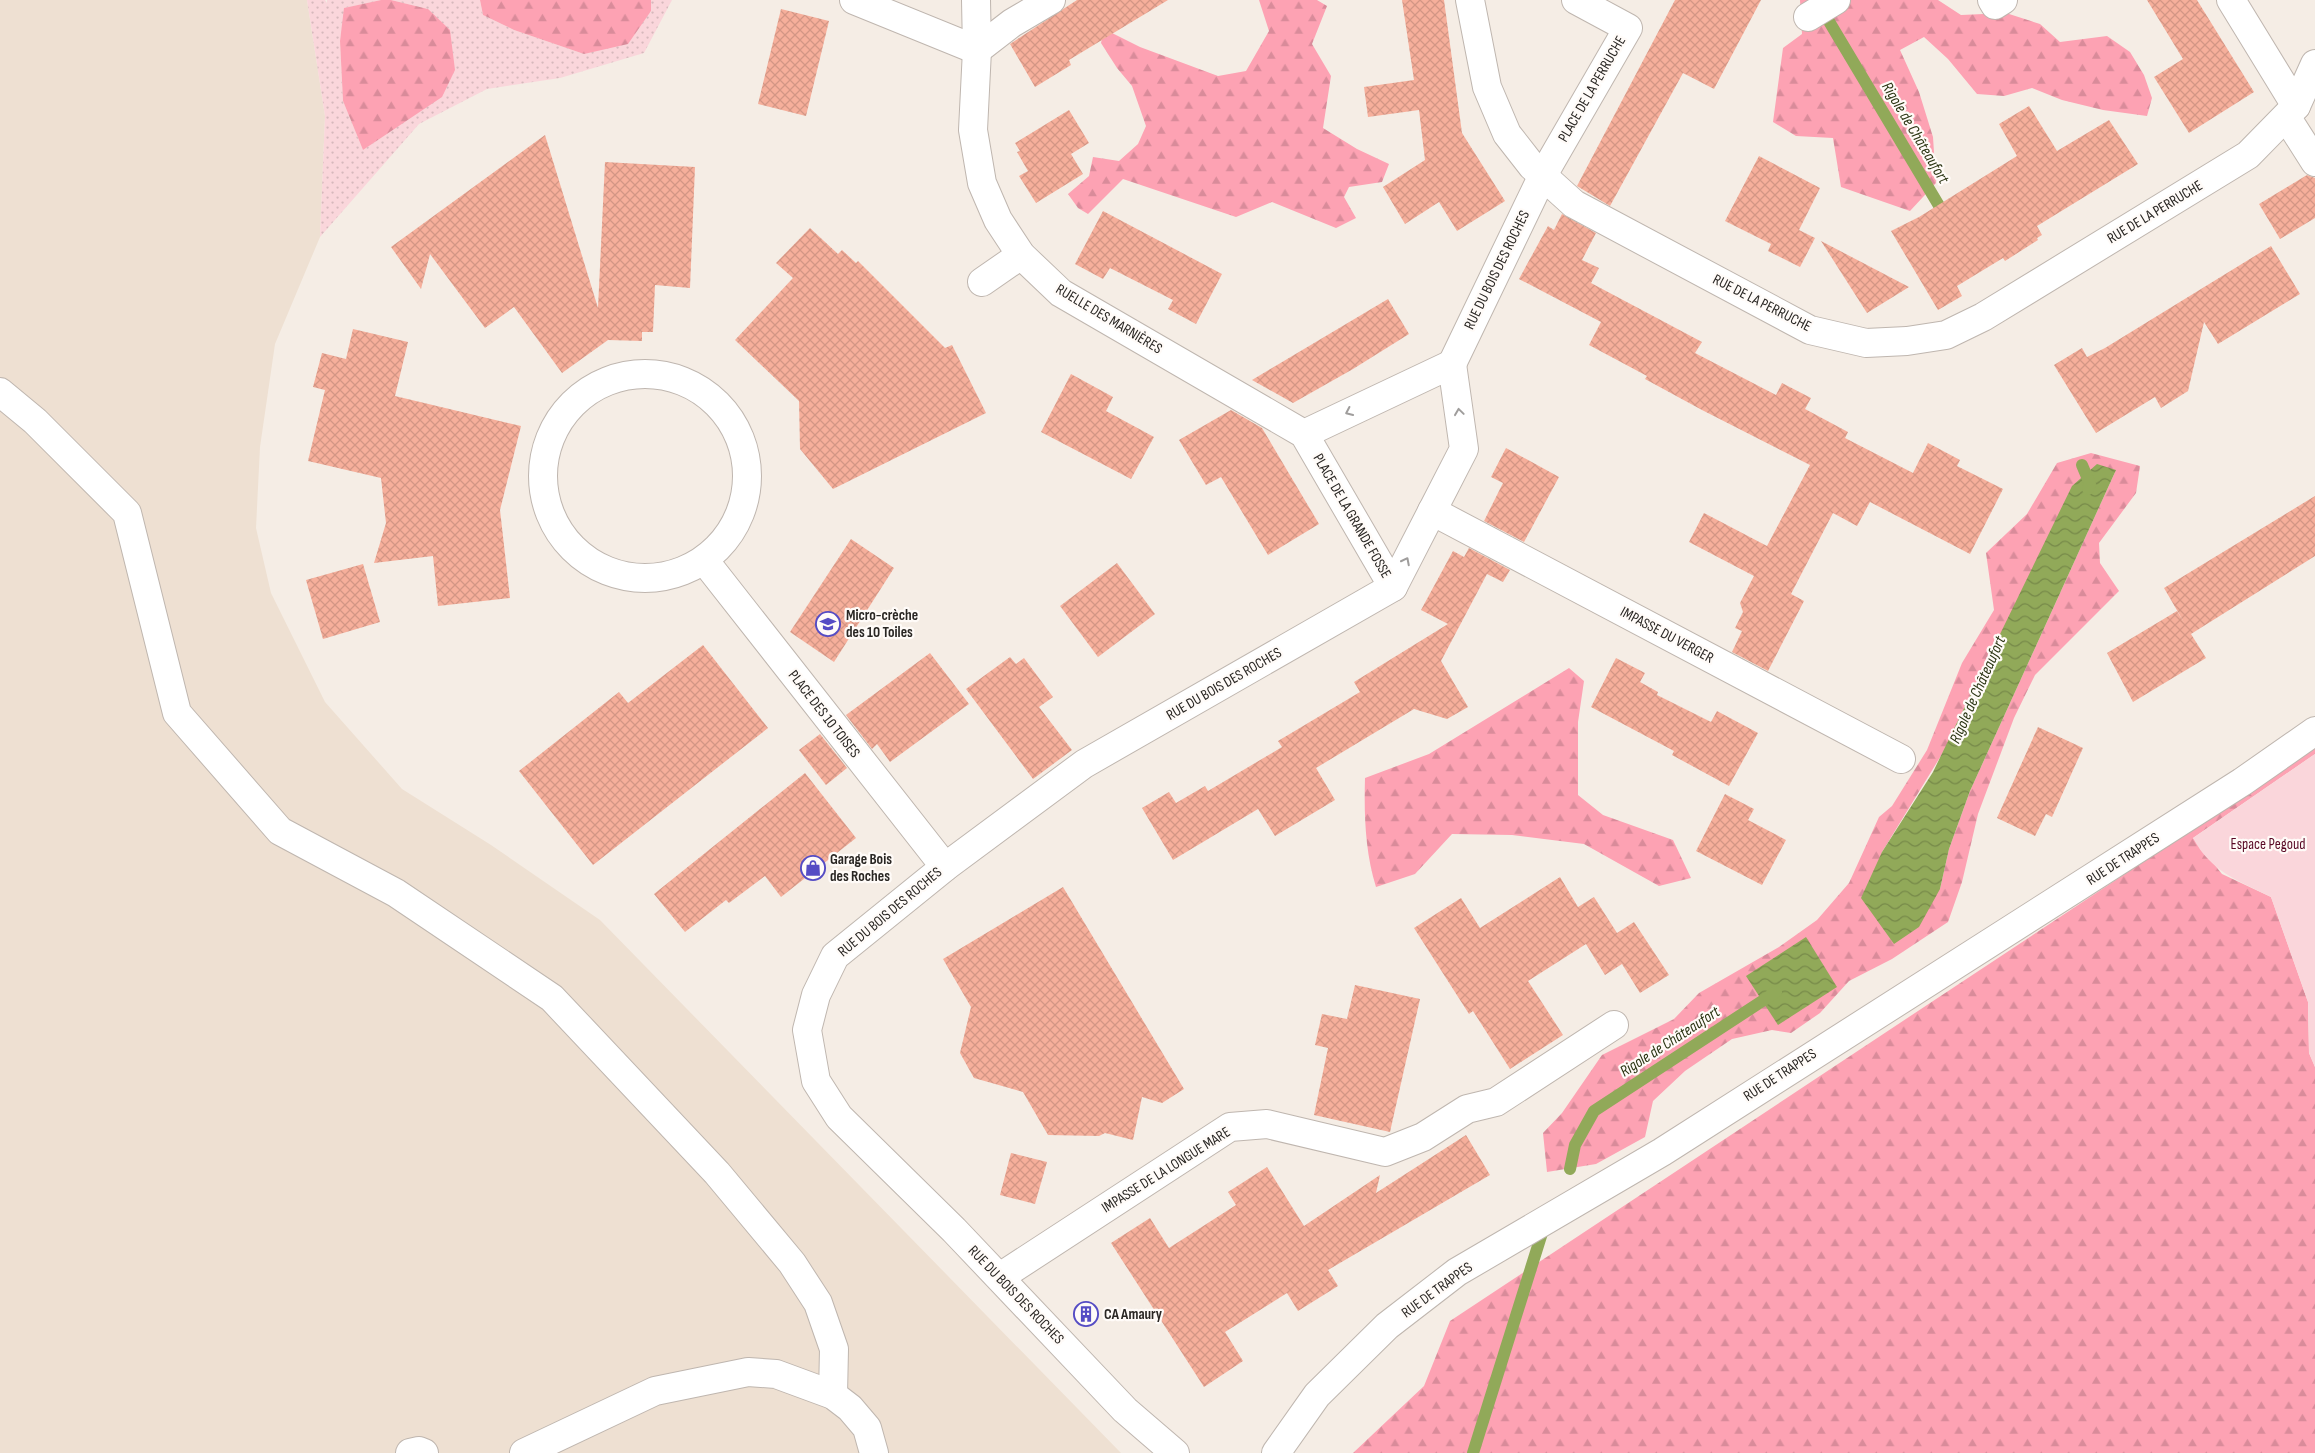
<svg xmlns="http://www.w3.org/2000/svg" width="2315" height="1453" viewBox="0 0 2315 1453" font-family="'Sofia Sans Condensed',sans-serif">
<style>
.built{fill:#eee0d2}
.grass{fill:url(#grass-dots)}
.forest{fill:url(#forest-firs);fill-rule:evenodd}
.park{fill:#fad6db}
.water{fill:url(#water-waves)}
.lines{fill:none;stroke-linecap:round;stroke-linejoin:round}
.stream{stroke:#91a959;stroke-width:12}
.building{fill:url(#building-cross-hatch)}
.minor-casing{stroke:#bfb6af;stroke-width:30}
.minor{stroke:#fff;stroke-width:28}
.oneway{stroke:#9f9d9c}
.labels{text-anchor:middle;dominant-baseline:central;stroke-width:4.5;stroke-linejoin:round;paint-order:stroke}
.street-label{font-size:15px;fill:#292623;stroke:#fffbf8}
.poi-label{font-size:15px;font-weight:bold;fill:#292623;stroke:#fffbf8;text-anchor:start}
.park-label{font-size:15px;fill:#590925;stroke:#fffbf8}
.water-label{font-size:16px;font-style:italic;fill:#2a3412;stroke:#fffbf8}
</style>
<defs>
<pattern id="grass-dots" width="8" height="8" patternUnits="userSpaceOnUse" patternTransform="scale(1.25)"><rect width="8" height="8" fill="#fad6db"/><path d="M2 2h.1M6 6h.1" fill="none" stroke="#d6b8bc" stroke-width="1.8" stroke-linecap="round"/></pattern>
<pattern id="forest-firs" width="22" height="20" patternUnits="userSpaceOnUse" patternTransform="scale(1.25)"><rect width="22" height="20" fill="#fda2b3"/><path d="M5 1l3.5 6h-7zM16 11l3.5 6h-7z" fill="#d98b9a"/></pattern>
<pattern id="water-waves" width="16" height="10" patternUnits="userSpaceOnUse" patternTransform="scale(1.25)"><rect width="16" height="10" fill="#91a959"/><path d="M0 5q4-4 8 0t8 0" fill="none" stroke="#768949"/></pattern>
<pattern id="building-cross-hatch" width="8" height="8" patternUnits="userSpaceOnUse" patternTransform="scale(1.25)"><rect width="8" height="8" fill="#f6af9b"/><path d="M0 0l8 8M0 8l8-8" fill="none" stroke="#d39685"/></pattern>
</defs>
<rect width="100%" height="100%" fill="#f5ede5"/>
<path class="built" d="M 0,0 L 307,0 L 325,116 L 320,237 L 275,344 L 260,447 L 256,528 L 271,593 L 325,702 L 402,789 L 491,845 L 600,920 L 1121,1453 L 0,1453 Z"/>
<path class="grass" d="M 307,0 L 325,0 L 327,3 L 327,0 L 381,0 L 345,8 L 340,41 L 343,101 L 363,150 L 396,127 L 428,9 L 391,0 L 480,0 L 483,15 L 514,30 L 584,54 L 651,12 L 651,0 L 672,0 L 644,53 L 560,78 L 487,89 L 419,124 L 320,237 L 325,116 Z"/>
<g class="forest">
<path d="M 381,0 L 391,0 L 428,9 L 450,30 L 455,70 L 442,97 L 363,150 L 343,101 L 340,41 L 344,8 Z"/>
<path d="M 480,0 L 651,0 L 651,11 L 628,44 L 584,54 L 514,30 L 483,15 Z"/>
<path d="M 1259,0 L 1317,0 L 1327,6 L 1312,44 L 1331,76 L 1323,128 L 1357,149 L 1389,164 L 1382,182 L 1349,187 L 1344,197 L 1356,218 L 1336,228 L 1272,202 L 1236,217 L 1123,179 L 1088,214 L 1078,208 L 1068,194 L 1089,176 L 1093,157 L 1119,161 L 1138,144 L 1146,126 L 1132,86 L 1117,68 L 1101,43 L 1104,29 L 1140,47 L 1218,76 L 1246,71 L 1269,31 Z"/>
<path d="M 1800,0 L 1938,0 L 1961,15 L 2006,13 L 2040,24 L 2060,42 L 2107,36 L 2130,52 L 2144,75 L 2152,98 L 2147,116 L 2103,110 L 2062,100 L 2032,88 L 2004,96 L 1977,94 L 1948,59 L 1924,37 L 1900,50 L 1919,92 L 1933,137 L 1936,183 L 1910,211 L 1841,187 L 1833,138 L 1796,136 L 1773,122 L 1783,48 L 1802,34 Z"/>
<path d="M 2091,453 L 2140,466 L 2136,493 L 2099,543 L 2100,563 L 2119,591 L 2035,675 L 2014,718 L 1978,814 L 1962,882 L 1948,922 L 1892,959 L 1849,981 L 1820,1013 L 1791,1033 L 1772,1030 L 1732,1039 L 1685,1071 L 1653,1101 L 1645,1137 L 1596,1164 L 1547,1172 L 1543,1133 L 1562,1113 L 1602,1055 L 1674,1019 L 1699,993 L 1779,947 L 1817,920 L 1849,883 L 1879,817 L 1892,806 L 1927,750 L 1962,663 L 1994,610 L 1986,553 L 2027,514 L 2057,463 ZM 2116,470 L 1970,791 L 1949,849 L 1940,889 L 1882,852 Z"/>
<path d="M 1569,668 L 1584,681 L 1578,722 L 1578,795 L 1603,815 L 1673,840 L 1691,878 L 1659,886 L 1584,844 L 1512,835 L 1452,834 L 1415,874 L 1376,887 C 1365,851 1364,815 1365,778 L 1429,754 Z"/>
<path d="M 2315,748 L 2315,754 L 2193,838 L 2222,874 L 2271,897 L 2308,1002 L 2309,1053 L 2315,1067 L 2315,1453 L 1353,1453 L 1424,1386 L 1450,1321 Z"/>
</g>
<path class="park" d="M 2315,754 L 2315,1067 L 2309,1053 L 2308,1002 L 2271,897 C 2239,881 2211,872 2193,838 Z"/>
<g class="water">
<path d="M 2097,464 L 2116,470 L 1970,791 L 1949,849 L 1940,889 L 1919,927 L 1894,944 L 1861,898 L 1882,852 L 1933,772 L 2072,486 Z"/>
<path d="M 1806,937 L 1837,987 L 1778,1025 L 1746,976 Z"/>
</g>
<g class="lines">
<g class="stream">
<path d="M 1824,13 L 1947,219"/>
<path d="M 2082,465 L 2090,484 L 2088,489"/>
<path d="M 1570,1169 L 1575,1145 L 1594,1111 L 1776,992"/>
<path d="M 1473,1453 L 1542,1233"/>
</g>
</g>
<g class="building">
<path d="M 1077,0 L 1168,0 L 1069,60 L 1071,65 L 1035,87 L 1010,44 Z"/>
<path d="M 1402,0 L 1444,0 L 1462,133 L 1505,201 L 1457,231 L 1439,202 L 1405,224 L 1383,187 L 1425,160 L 1419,110 L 1368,117 L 1364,87 L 1414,80 Z"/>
<path d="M 1675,0 L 1761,0 L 1714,89 L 1683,73 L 1610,206 L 1577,186 Z"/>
<path d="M 2147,0 L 2197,0 L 2254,92 L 2189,133 L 2154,77 L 2183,59 Z"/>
<path d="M 781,9 L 829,21 L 806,116 L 758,104 Z"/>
<path d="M 2029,106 L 2057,151 L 2109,120 L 2138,164 L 2037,226 L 2042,235 L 2037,238 L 2038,240 L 2005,261 L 2003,258 L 1957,286 L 1962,296 L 1938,310 L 1891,231 L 1919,217 L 2017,156 L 1999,124 Z"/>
<path d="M 1069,110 L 1089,143 L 1071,154 L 1083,174 L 1036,203 L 1019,176 L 1028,171 L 1017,152 L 1020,151 L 1015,143 Z"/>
<path d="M 545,135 L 598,308 L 605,162 L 695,167 L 690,288 L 655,285 L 653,332 L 642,332 L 642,341 L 608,340 L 562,373 L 514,307 L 485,328 L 430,254 L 421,289 L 391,247 Z"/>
<path d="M 1759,156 L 1820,188 L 1799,230 L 1815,238 L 1800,267 L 1768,251 L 1771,244 L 1725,221 Z"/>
<path d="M 2307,175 L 2315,178 L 2315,218 L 2280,239 L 2259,204 Z"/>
<path d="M 1103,211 L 1222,274 L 1196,324 L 1168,309 L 1173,300 L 1110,268 L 1103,279 L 1075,264 Z"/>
<path d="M 1562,214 L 1596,233 L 1582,260 L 1599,268 L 1591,283 L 1702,342 L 1695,353 L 1776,395 L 1782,383 L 1811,398 L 1805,409 L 1848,432 L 1845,438 L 1913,473 L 1928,443 L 1960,460 L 1957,466 L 2003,489 L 1970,554 L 1870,502 L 1857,526 L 1833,513 L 1791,594 L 1804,601 L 1768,671 L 1732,652 L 1742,631 L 1735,628 L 1743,612 L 1740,603 L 1754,576 L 1689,542 L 1704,513 L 1767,546 L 1810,465 L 1702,410 L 1645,379 L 1647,376 L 1589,345 L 1601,322 L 1519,279 L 1548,226 L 1554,230 Z"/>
<path d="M 810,228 L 838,254 L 842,250 L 856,263 L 858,261 L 945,348 L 952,345 L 986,413 L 833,489 L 800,449 L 799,401 L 735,340 L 793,278 L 776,263 Z"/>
<path d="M 1821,241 L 1909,287 L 1867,313 Z"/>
<path d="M 2271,246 L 2300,294 L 2218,344 L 2204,322 L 2188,391 L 2161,408 L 2155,397 L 2096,433 L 2054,365 L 2082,348 L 2087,357 L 2105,348 Z"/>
<path d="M 1388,299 L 1409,334 L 1353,369 L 1293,403 L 1252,380 Z"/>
<path d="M 353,329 L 408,342 L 395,396 L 521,426 L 500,510 L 510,598 L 438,606 L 433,556 L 374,563 L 386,523 L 381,478 L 308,461 L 325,390 L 313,387 L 322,353 L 346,359 Z"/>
<path d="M 1071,374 L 1113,397 L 1106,411 L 1154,437 L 1131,479 L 1041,432 Z"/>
<path d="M 1231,410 L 1262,428 L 1319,524 L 1268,555 L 1221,477 L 1206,485 L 1179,440 Z"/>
<path d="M 1506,448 L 1559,477 L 1524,542 L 1484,521 L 1503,483 L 1491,477 Z"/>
<path d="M 2315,496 L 2315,556 L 2191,634 L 2206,658 L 2133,702 L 2107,653 L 2177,611 L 2185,624 L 2164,588 Z"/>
<path d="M 851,539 L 894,568 L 834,662 L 790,632 Z"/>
<path d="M 1469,548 L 1510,570 L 1503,582 L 1487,574 L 1441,661 L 1468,707 L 1447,719 L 1414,709 L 1316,768 L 1335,800 L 1275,836 L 1258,809 L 1173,860 L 1142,808 L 1169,792 L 1176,803 L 1205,786 L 1208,791 L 1282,747 L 1278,741 L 1360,692 L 1354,682 L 1448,624 L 1421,610 L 1453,551 L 1464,557 Z"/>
<path d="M 1117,563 L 1155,614 L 1098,657 L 1060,606 Z"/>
<path d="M 363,564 L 380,622 L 323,639 L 306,580 Z"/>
<path d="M 703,645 L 768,728 L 593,865 L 519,771 L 619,692 L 628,703 Z"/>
<path d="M 930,653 L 969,704 L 890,762 L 877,744 L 872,749 L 846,715 Z"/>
<path d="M 1010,657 L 1016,664 L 1024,658 L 1053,697 L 1039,707 L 1072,750 L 1033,779 L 966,689 Z"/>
<path d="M 1616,658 L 1645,673 L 1640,682 L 1658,692 L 1657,695 L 1711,722 L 1717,711 L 1758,733 L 1729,786 L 1672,755 L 1674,751 L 1591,707 Z"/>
<path d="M 2038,727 L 2083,748 L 2052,817 L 2046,814 L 2035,836 L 1997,818 Z"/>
<path d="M 820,734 L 847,768 L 826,785 L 799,750 Z"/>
<path d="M 805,773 L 856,838 L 781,897 L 765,876 L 729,903 L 726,900 L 685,932 L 654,894 Z"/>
<path d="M 1725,794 L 1754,809 L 1748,820 L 1786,840 L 1762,885 L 1696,851 Z"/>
<path d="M 1560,877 L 1578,907 L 1594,897 L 1617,933 L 1634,922 L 1669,975 L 1640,993 L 1622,964 L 1605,975 L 1586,944 L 1528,981 L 1563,1035 L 1510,1069 L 1473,1011 L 1469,1014 L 1414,928 L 1461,898 L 1480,928 Z"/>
<path d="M 1063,887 L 1184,1089 L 1162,1103 L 1142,1097 L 1133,1140 L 1105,1133 L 1099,1136 L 1048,1135 L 1023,1092 L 974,1078 L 960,1053 L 971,1007 L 943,959 Z"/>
<path d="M 1355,985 L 1420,999 L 1390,1132 L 1314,1115 L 1328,1048 L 1315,1045 L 1322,1014 L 1347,1019 Z"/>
<path d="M 1466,1135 L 1490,1175 L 1328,1270 L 1338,1286 L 1298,1311 L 1287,1293 L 1225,1332 L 1243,1361 L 1204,1387 L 1111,1243 L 1150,1218 L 1169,1248 L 1236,1205 L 1228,1192 L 1267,1167 L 1304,1226 L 1380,1175 L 1376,1193 Z"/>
<path d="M 1011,1153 L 1047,1162 L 1035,1204 L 1000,1195 Z"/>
</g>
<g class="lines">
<defs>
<g id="minor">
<path d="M 854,0 L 977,50 L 1012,23 L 1051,0"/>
<path d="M 976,0 L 977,50 L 973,130 L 982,183 L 998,220 L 1021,255 L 1061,293 L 1304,434 L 1393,587 L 1464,449 L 1452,364 L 1304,434"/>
<path d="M 1470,0 L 1487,87 L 1507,134 L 1532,166 L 1574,204 L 1810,330 L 1866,343 L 1907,341 L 1946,335 L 1983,317 L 2248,155 L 2296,106 L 2315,64"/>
<path d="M 1992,0 L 1995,5 L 2003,0"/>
<path d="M 2231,0 L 2296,106"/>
<path d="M 1808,17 L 1836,0"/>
<path d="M 2287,118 L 2315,162"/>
<path d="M 982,282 L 1021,255"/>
<path d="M 1452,364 L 1543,175 L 1628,28 L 1576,0"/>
<circle cx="645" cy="476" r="102"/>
<path d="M 0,392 L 35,421 L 127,513 L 177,713 L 280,831 L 396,893 L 552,998 L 717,1173 L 792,1263 L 818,1303 L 834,1349 L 833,1395"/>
<path d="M 1432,511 L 1901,759"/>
<path d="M 704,560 L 945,867"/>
<path d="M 1000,1277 L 1230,1127 L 1267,1124 L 1385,1152 L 1423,1137 L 1467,1109 L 1496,1102 L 1614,1025"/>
<path d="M 410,1453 L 419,1451 L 424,1453"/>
<path d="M 524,1453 L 655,1391 L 748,1372 L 776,1374 L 833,1395 L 850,1408 L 867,1428 L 874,1453"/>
<path d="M 1175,1453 L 1125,1410 L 954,1230 L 839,1117 L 816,1081 L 807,1030 L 816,995 L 835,956 L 945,867 L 1084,764 L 1393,587"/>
<path d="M 1276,1453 L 1317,1395 L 1387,1326 L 1457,1272 L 1662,1152 L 2242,782 L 2315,731"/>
</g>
</defs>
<use href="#minor" class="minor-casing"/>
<use href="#minor" class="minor"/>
</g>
<defs><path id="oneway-chevron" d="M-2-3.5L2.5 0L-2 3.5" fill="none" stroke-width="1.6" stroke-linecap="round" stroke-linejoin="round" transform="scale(1.25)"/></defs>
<g class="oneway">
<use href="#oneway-chevron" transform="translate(1349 412) rotate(155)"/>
<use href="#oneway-chevron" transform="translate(1459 412) rotate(-98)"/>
<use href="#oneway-chevron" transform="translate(1406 561) rotate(-63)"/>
</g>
<defs>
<symbol id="school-ring" viewBox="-11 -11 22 22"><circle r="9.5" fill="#fffbf8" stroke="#554cc4" stroke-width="1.5"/><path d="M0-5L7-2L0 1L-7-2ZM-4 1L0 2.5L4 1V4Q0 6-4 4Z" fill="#554cc4"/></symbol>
<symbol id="shop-ring" viewBox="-11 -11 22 22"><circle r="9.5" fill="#fffbf8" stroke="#554cc4" stroke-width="1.5"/><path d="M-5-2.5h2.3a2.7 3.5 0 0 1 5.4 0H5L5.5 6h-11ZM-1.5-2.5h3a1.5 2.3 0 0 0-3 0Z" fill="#554cc4"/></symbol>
<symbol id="building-ring" viewBox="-11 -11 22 22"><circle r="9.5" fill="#fffbf8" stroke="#554cc4" stroke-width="1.5"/><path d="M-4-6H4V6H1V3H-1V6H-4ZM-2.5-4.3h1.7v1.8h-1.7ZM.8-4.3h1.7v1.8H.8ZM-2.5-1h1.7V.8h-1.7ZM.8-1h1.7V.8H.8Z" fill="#554cc4"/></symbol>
</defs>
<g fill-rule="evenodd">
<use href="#school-ring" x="814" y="610" width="28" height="28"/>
<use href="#shop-ring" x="799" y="854" width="28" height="28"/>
<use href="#building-ring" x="1072" y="1300" width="28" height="28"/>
</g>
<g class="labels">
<g class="street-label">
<text transform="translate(1592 89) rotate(-60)">PLACE DE LA PERRUCHE</text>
<text transform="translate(2155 212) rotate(-31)">RUE DE LA PERRUCHE</text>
<text transform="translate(1497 270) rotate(-64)">RUE DU BOIS DES ROCHES</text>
<text transform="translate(1762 303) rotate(27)">RUE DE LA PERRUCHE</text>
<text transform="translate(1109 319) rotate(31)">RUELLE DES MARNIÈRES</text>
<text transform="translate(1352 516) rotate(60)">PLACE DE LA GRANDE FOSSE</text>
<text transform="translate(1667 635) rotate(28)">IMPASSE DU VERGER</text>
<text transform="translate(1224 684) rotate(-30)">RUE DU BOIS DES ROCHES</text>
<text transform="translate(824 714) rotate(52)">PLACE DES 10 TOISES</text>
<text transform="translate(2123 859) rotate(-33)">RUE DE TRAPPES</text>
<text transform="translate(890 912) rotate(-40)">RUE DU BOIS DES ROCHES</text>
<text transform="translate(1780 1075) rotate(-33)">RUE DE TRAPPES</text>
<text transform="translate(1166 1170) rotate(-32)">IMPASSE DE LA LONGUE MARE</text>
<text transform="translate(1437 1290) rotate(-36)">RUE DE TRAPPES</text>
<text transform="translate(1016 1295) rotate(46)">RUE DU BOIS DES ROCHES</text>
</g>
<g class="poi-label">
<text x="846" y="615">Micro-crèche<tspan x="846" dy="17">des 10 Toiles</tspan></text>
<text x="830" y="859">Garage Bois<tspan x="830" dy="17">des Roches</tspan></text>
<text x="1104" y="1314">CA Amaury</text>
</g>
<g class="park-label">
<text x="2268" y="844">Espace Pegoud</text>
</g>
<g class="water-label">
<text transform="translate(1915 133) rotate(59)">Rigole de Châteaufort</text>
<text transform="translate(1978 690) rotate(-66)">Rigole de Châteaufort</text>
<text transform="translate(1670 1042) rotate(-33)">Rigole de Châteaufort</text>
</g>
</g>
</svg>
